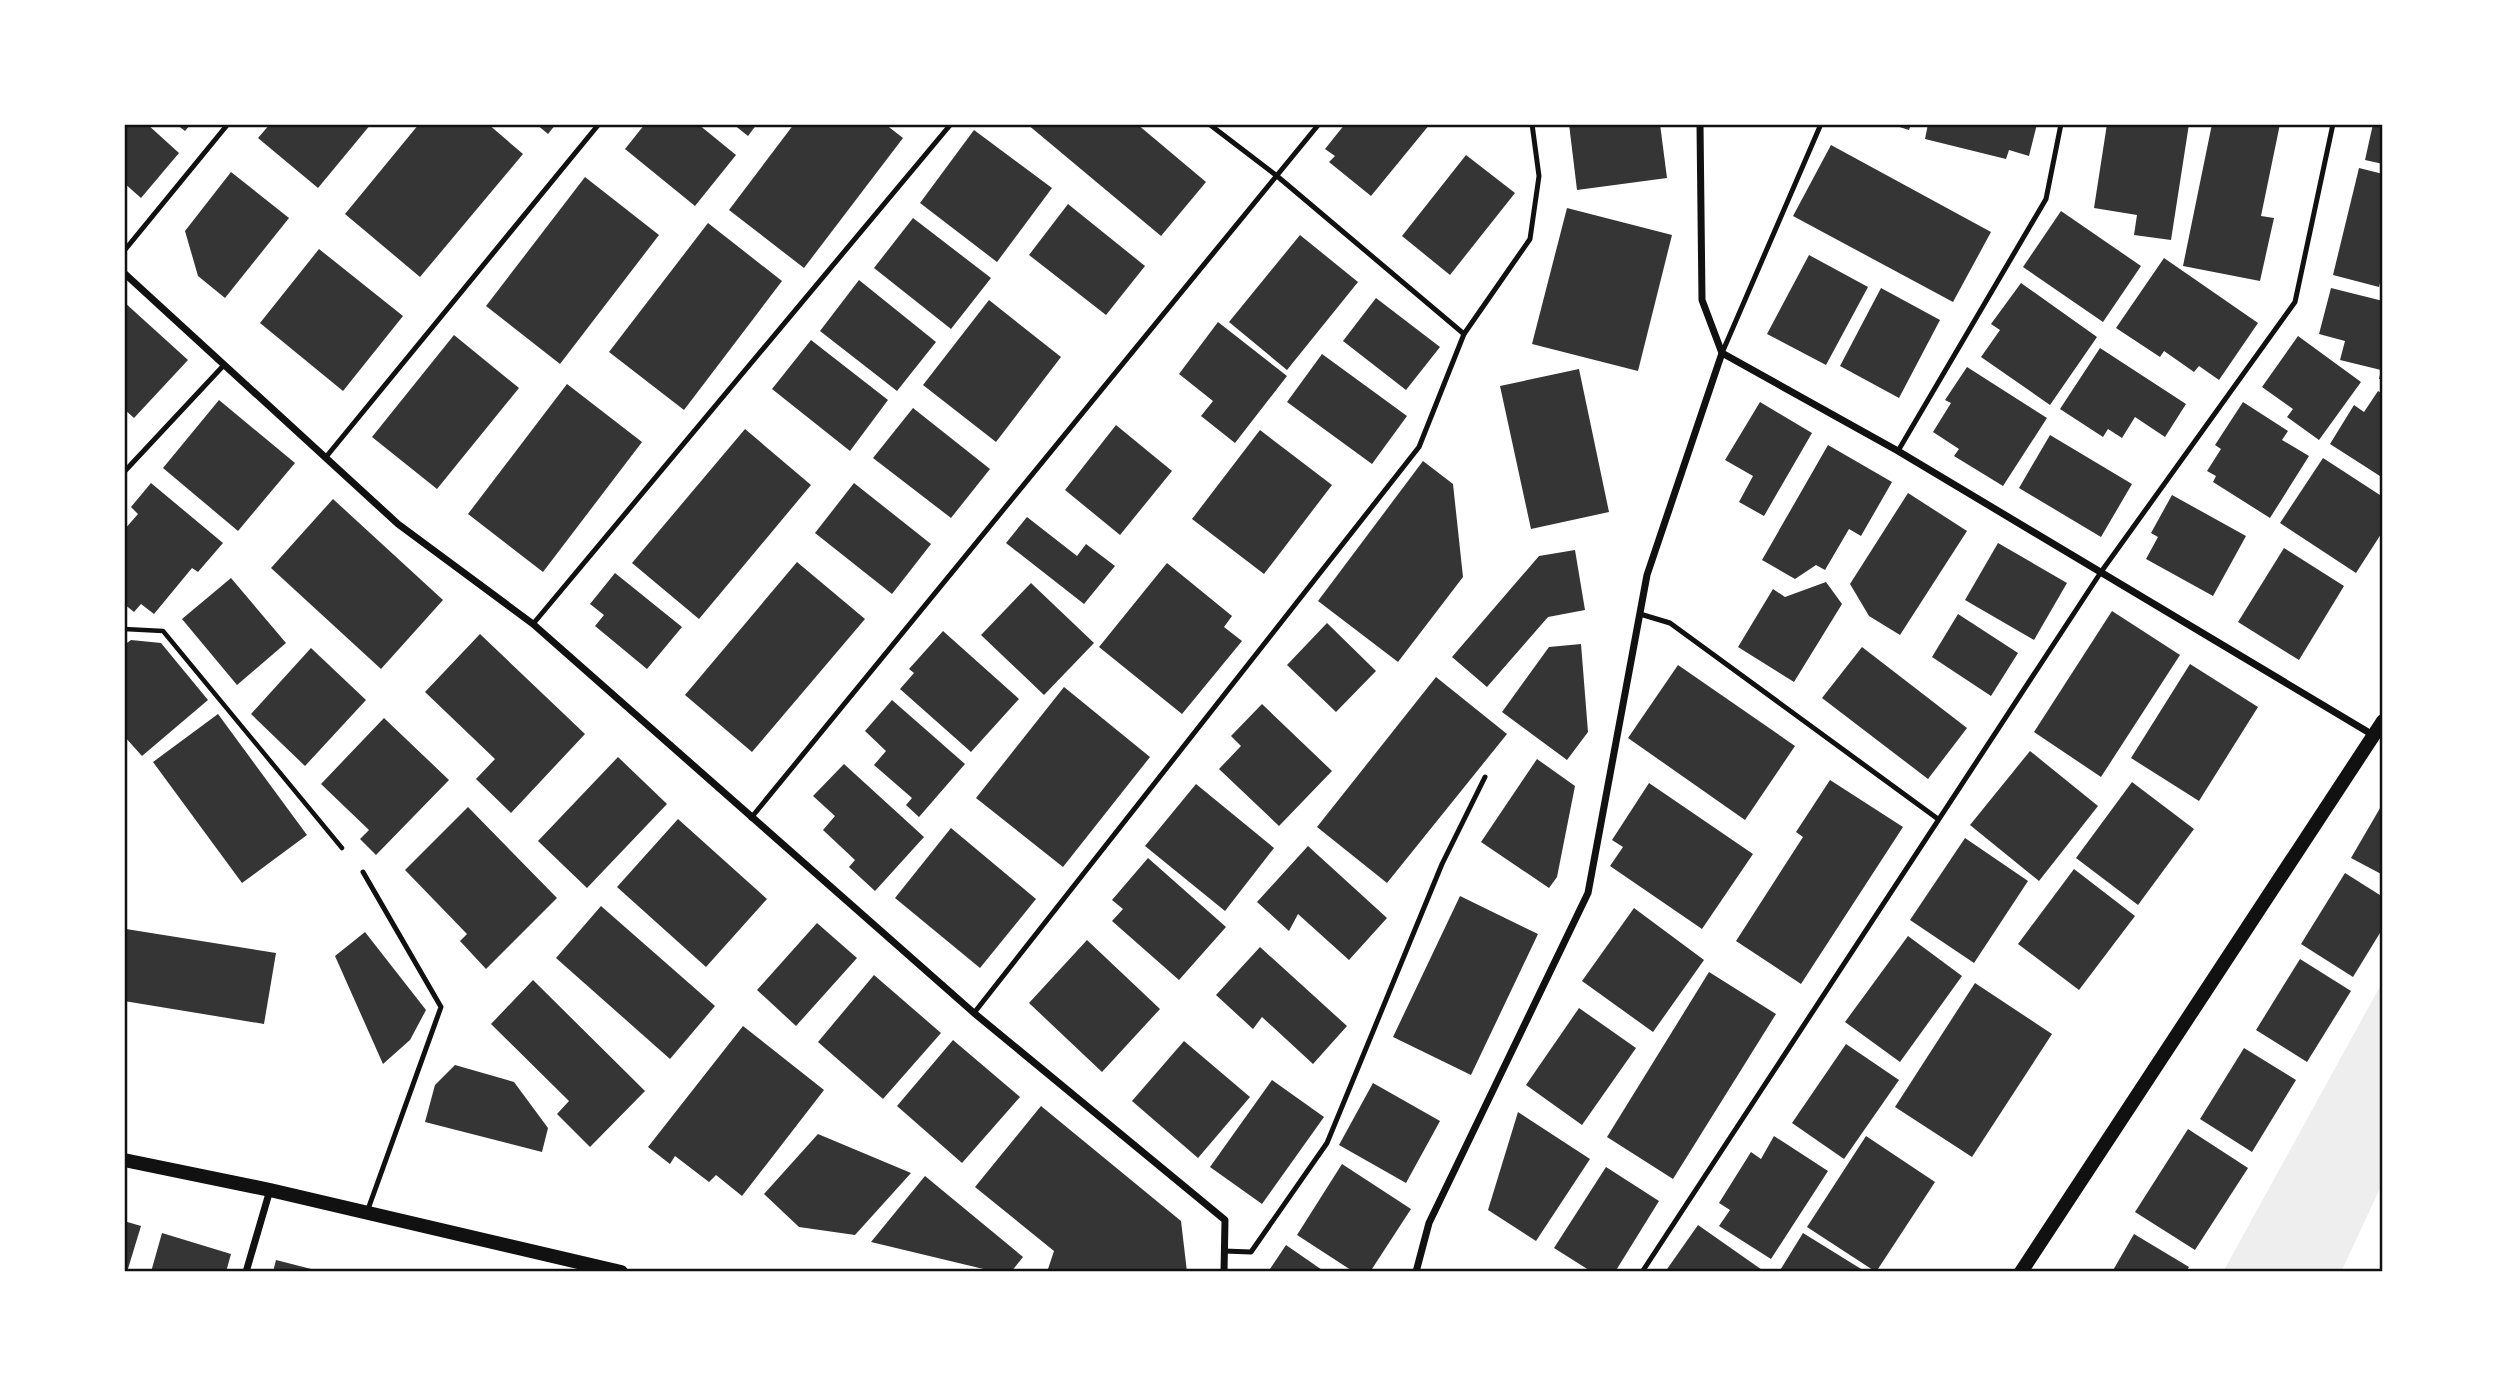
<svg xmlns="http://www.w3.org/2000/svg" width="2507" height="1396" viewBox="0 0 2507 1396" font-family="Figtree,sans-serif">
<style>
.green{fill:#eee}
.building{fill:#353535}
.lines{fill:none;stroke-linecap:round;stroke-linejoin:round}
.path{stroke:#111;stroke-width:4.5}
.service{stroke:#111;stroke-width:5}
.minor{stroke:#111;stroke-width:7}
.secondary{stroke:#111;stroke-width:14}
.neatline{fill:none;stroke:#111;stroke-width:2.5}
</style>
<rect width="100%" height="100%" fill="#fff"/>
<path class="green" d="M 2383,981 L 2383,1182 L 2341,1272 L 2223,1272 Z"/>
<g class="building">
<path d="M 124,124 L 147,124 L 179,153 L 141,198 L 124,183 Z"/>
<path d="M 176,124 L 191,124 L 185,131 Z"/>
<path d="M 270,124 L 371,124 L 318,188 L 258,138 Z"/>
<path d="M 419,124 L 488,124 L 523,154 L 420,277 L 345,214 Z"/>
<path d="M 536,124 L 556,124 L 548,134 Z"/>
<path d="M 645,124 L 698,124 L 736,155 L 695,206 L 625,149 Z"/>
<path d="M 733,124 L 757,124 L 748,136 Z"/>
<path d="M 794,124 L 885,124 L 903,138 L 804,268 L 729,210 Z"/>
<path d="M 1027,124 L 1137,124 L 1206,182 L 1161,236 Z"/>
<path d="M 1345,124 L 1430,124 L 1371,196 L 1329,162 L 1335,156 L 1325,149 Z"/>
<path d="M 1569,124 L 1660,124 L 1667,178 L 1577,190 Z"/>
<path d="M 1890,124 L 1911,124 L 1909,130 Z"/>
<path d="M 1928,124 L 2037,124 L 2029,156 L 2009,150 L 2006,159 L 1925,139 Z"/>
<path d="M 2107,124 L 2189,124 L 2171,240 L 2134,235 L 2137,215 L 2094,208 Z"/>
<path d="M 2212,124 L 2280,124 L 2261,216 L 2274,218 L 2260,281 L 2183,266 Z"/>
<path d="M 2373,124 L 2383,124 L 2383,164 L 2365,160 Z"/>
<path d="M 974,130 L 1052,188 L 997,262 L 920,203 Z"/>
<path d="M 1831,145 L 1991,232 L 1953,302 L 1793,216 Z"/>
<path d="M 1466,155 L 1515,193 L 1450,275 L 1402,236 Z"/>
<path d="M 2359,168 L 2383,174 L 2383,270 L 2379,287 L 2333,275 Z"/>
<path d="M 231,172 L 289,218 L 225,298 L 198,276 L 185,231 Z"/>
<path d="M 585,177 L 659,235 L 560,364 L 486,306 Z"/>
<path d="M 1068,204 L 1145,266 L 1106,315 L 1029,255 Z"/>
<path d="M 1567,208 L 1672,235 L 1638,371 L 1532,344 Z"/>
<path d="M 2061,211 L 2141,266 L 2103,322 L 2023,267 Z"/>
<path d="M 913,218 L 991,278 L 951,329 L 874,268 Z"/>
<path d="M 708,223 L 782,281 L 684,410 L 609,352 Z"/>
<path d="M 1300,235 L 1358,282 L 1287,370 L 1229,322 Z"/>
<path d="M 319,249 L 403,316 L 343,391 L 260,323 Z"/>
<path d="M 1809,255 L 1868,287 L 1826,365 L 1767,334 Z"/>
<path d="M 2164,258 L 2258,323 L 2219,380 L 2199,366 L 2194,372 L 2164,351 L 2160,357 L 2116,328 Z"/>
<path d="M 859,280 L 936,342 L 897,391 L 820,331 Z"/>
<path d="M 2021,283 L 2097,337 L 2050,405 L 1981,357 L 2000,330 L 1991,324 Z"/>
<path d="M 1881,288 L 1940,320 L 1899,398 L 1840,366 Z"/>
<path d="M 2331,288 L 2383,301 L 2383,379 L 2379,379 L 2381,370 L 2340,360 L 2345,341 L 2319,334 Z"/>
<path d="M 1376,298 L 1440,347 L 1406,390 L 1343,341 Z"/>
<path d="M 989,300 L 1061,357 L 996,442 L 923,385 Z"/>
<path d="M 124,302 L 188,360 L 134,418 L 124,409 Z"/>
<path d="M 1218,322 L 1287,376 L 1235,443 L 1201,416 L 1213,401 L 1179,374 Z"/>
<path d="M 454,335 L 519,388 L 437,489 L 372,437 Z"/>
<path d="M 2298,336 L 2361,382 L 2319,440 L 2287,417 L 2293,409 L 2262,387 Z"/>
<path d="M 811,340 L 888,400 L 850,451 L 772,389 Z"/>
<path d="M 2100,348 L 2186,404 L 2165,437 L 2135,417 L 2122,438 L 2108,429 L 2103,437 L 2060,409 Z"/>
<path d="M 1322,354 L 1407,416 L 1372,464 L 1287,402 Z"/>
<path d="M 1967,367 L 2047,418 L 2003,486 L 1954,456 L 1959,449 L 1933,432 L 1951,403 L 1945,400 Z"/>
<path d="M 1579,369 L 1609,512 L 1531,529 L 1500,386 Z"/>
<path d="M 567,384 L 642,442 L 543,572 L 468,514 Z"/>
<path d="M 2378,391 L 2383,394 L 2383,478 L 2330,444 L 2354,405 L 2364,412 Z"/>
<path d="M 219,400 L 295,463 L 238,531 L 163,468 Z"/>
<path d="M 1760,402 L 1812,433 L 1764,516 L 1739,502 L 1753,476 L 1725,460 Z"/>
<path d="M 2243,402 L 2288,431 L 2282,440 L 2309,456 L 2270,518 L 2213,482 L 2216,476 L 2207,471 L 2221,449 L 2215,445 Z"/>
<path d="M 913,408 L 990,469 L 951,518 L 873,458 Z"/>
<path d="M 1116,425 L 1172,471 L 1120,535 L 1065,490 Z"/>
<path d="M 745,429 L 811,485 L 699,619 L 632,563 Z"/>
<path d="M 1260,430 L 1332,485 L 1264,574 L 1192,519 Z"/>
<path d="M 2050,435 L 2132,484 L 2101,537 L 2019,488 Z"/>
<path d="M 1828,445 L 1892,482 L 1861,536 L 1849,529 L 1825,570 L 1816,565 L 1795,579 L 1762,560 Z"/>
<path d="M 2323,458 L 2383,497 L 2383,531 L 2356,573 L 2280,523 Z"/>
<path d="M 1423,461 L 1453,484 L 1463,577 L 1398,662 L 1318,601 Z"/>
<path d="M 151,483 L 223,543 L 198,572 L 192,568 L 154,614 L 141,604 L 134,612 L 124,604 L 124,530 L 138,514 L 131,507 Z"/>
<path d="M 854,483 L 931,544 L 892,594 L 815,533 Z"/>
<path d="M 1908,493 L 1967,531 L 1900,635 L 1869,616 L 1850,584 Z"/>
<path d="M 2172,495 L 2246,536 L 2213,596 L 2146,559 L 2158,537 L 2151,533 Z"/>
<path d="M 333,499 L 443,600 L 381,669 L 271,568 Z"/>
<path d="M 1027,517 L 1077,556 L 1086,544 L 1115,566 L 1084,604 L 1006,543 Z"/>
<path d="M 1998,543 L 2067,583 L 2034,640 L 1965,600 Z"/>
<path d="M 2284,548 L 2344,586 L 2299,660 L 2238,622 Z"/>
<path d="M 1575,550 L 1585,610 L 1548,617 L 1487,687 L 1452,657 L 1539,556 Z"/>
<path d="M 797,562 L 865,619 L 752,752 L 685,695 Z"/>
<path d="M 1167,563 L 1232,616 L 1224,627 L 1242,641 L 1182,714 L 1099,647 Z"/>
<path d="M 615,573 L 682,627 L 647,669 L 595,626 L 604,615 L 590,604 Z"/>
<path d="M 231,578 L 286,643 L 237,685 L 182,619 Z"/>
<path d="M 1826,582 L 1842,604 L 1794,682 L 1738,647 L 1773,589 L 1785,597 Z"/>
<path d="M 1031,583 L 1094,643 L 1044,695 L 981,635 Z"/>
<path d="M 2112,611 L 2180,655 L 2101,777 L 2034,732 Z"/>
<path d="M 1958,614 L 2018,653 L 1991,696 L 1932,657 Z"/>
<path d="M 1327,623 L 1376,671 L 1336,712 L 1287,665 Z"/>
<path d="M 943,631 L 1019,699 L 971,752 L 900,689 L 914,673 L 909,669 Z"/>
<path d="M 480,634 L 585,734 L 511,813 L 476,779 L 495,759 L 425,692 Z"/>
<path d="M 131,640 L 161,643 L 208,700 L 142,756 L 124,736 L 124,645 Z"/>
<path d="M 1581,644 L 1588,732 L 1567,760 L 1502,712 L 1549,647 Z"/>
<path d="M 1862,647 L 1967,728 L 1928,779 L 1822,698 Z"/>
<path d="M 311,648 L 366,700 L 305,766 L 251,714 Z"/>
<path d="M 2190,664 L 2258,707 L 2199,801 L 2131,758 Z"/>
<path d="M 1678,665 L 1795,746 L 1745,820 L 1628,738 Z"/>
<path d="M 1436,677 L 1507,734 L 1387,883 L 1317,827 Z"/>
<path d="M 1064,687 L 1150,757 L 1063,867 L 976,798 Z"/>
<path d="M 892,700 L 965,764 L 919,817 L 906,805 L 912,798 L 874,765 L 886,751 L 865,731 Z"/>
<path d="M 1262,704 L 1332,771 L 1279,826 L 1219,769 L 1241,746 L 1231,736 Z"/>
<path d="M 218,714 L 307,835 L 242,883 L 153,762 Z"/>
<path d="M 384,718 L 449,780 L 376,855 L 360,839 L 369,830 L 321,784 Z"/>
<path d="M 2030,751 L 2098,806 L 2039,881 L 1970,825 Z"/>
<path d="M 618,757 L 667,804 L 587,888 L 538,841 Z"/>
<path d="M 1537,759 L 1575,786 L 1557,877 L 1549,888 L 1481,842 Z"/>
<path d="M 844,764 L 924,837 L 875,891 L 849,867 L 855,860 L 823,830 L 835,816 L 813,796 Z"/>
<path d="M 1830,780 L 1903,827 L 1801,984 L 1736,941 L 1803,837 L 1796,832 Z"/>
<path d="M 2132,782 L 2194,829 L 2138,905 L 2076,858 Z"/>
<path d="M 1649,783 L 1753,854 L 1702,929 L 1610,866 L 1623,847 L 1612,840 Z"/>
<path d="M 1196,784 L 1274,848 L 1225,911 L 1145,846 Z"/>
<path d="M 2383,803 L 2383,875 L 2351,858 Z"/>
<path d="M 468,807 L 557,898 L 486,969 L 460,941 L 467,934 L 405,870 Z"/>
<path d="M 678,819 L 767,899 L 706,967 L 617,887 Z"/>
<path d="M 951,828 L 1036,899 L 980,968 L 895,898 Z"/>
<path d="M 1965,838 L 2028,881 L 1974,963 L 1910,920 Z"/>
<path d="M 1308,846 L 1387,918 L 1349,960 L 1298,914 L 1289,931 L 1257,902 Z"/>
<path d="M 1148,858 L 1226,927 L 1179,980 L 1112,921 L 1123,909 L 1112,900 Z"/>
<path d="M 2074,869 L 2135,916 L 2079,990 L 2018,944 Z"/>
<path d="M 2345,873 L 2383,897 L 2383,928 L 2353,977 L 2301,944 Z"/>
<path d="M 1460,896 L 1538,934 L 1471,1075 L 1393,1037 Z"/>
<path d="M 601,906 L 715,1006 L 670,1059 L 556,958 Z"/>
<path d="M 1634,908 L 1704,960 L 1653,1032 L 1582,981 Z"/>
<path d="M 817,923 L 857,958 L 796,1026 L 757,990 Z"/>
<path d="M 126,929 L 276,953 L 264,1024 L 124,1001 Z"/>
<path d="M 365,932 L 426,1010 L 410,1040 L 383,1064 L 335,956 Z"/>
<path d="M 1908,936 L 1962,976 L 1900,1062 L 1845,1022 Z"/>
<path d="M 1087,940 L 1160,1009 L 1102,1072 L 1029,1003 Z"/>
<path d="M 1260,947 L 1347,1026 L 1313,1064 L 1262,1017 L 1253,1029 L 1216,995 Z"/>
<path d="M 2300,959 L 2351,991 L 2307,1062 L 2256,1030 Z"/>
<path d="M 1709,972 L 1776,1014 L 1673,1179 L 1607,1137 Z"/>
<path d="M 874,975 L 941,1033 L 883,1099 L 818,1042 Z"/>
<path d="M 533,980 L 645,1091 L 590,1147 L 557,1114 L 569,1101 L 491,1024 Z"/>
<path d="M 1975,983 L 2052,1034 L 1972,1157 L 1895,1107 Z"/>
<path d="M 1579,1008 L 1636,1048 L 1582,1125 L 1526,1085 Z"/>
<path d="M 743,1026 L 824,1090 L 742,1196 L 716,1175 L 709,1182 L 675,1156 L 670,1164 L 648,1147 Z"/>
<path d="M 953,1040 L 1020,1097 L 962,1163 L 897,1106 Z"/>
<path d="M 1184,1041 L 1250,1097 L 1198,1158 L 1132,1101 Z"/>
<path d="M 1846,1044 L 1899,1080 L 1844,1159 L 1792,1123 Z"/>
<path d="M 2244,1048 L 2296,1080 L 2252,1152 L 2200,1119 Z"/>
<path d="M 455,1065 L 514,1082 L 548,1128 L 542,1152 L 425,1122 L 435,1085 Z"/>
<path d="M 1272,1080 L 1324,1117 L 1262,1204 L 1210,1167 Z"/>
<path d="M 1373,1083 L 1440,1121 L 1406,1183 L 1339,1145 Z"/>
<path d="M 1041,1106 L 1181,1221 L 1187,1272 L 1047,1272 L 1054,1251 L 975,1187 Z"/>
<path d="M 1518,1112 L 1590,1159 L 1536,1241 L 1488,1210 Z"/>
<path d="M 2188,1129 L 2248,1168 L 2195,1250 L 2135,1212 Z"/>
<path d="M 818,1134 L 911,1173 L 855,1235 L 799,1227 L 764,1194 Z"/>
<path d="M 1774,1136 L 1828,1171 L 1771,1259 L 1719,1226 L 1730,1210 L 1719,1203 L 1751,1152 L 1761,1159 Z"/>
<path d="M 1866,1136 L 1935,1182 L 1876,1272 L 1807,1227 Z"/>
<path d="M 1342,1164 L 1411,1209 L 1370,1272 L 1354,1272 L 1297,1235 Z"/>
<path d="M 1606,1167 L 1659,1201 L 1615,1272 L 1592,1272 L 1554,1248 Z"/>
<path d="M 925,1176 L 1023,1257 L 1011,1272 L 996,1272 L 871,1242 Z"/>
<path d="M 124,1221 L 141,1226 L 127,1272 L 124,1272 Z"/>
<path d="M 1698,1225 L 1765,1272 L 1665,1272 Z"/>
<path d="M 162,1233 L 231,1254 L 226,1272 L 151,1272 Z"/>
<path d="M 1803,1233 L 1866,1272 L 1779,1272 Z"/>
<path d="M 2134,1234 L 2189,1267 L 2186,1272 L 2112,1272 Z"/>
<path d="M 1286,1245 L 1325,1272 L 1268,1272 Z"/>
<path d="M 276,1260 L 319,1271 L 318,1272 L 273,1272 Z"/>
</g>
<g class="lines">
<path class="path" d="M 124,629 L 163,631 L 342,848"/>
<g class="service">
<path d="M 1209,124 L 1277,176 L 1464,334"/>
<path d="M 124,251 L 228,124"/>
<path d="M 1722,353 L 1821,124"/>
<path d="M 1898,451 L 2046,199 L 2061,124"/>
<path d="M 326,457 L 599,124"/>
<path d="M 124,472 L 224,365"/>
<path d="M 1640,614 L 1670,623 L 1938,819"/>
<path d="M 533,624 L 951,124"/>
<path d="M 751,818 L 1319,124"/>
<path d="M 363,872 L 441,1007 L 367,1212"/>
<path d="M 974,1013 L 1419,447 L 1464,334 L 1530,239 L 1539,176 L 1532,124"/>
<path d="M 1224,1251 L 1251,1252 L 1327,1143 L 1442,864 L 1485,777"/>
<path d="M 1642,1272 L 2101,572 L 2295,302 L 2333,124"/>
</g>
<g class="minor">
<path d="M 124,273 L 398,524 L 533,624 L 974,1013 L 1225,1220 L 1224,1272"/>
<path d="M 1722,353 L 1898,451 L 2373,735"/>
<path d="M 246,1272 L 270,1190"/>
<path d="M 1416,1272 L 1429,1223 L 1588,893 L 1647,575 L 1722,353 L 1702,300 L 1700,124"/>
</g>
<g class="secondary">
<path d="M 124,1160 L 270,1190 L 621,1272"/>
<path d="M 2021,1272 L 2383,721"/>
</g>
</g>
<rect width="2507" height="1396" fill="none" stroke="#ffffff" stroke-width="252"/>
<rect x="126" y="126" width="2255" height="1144" class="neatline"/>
</svg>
